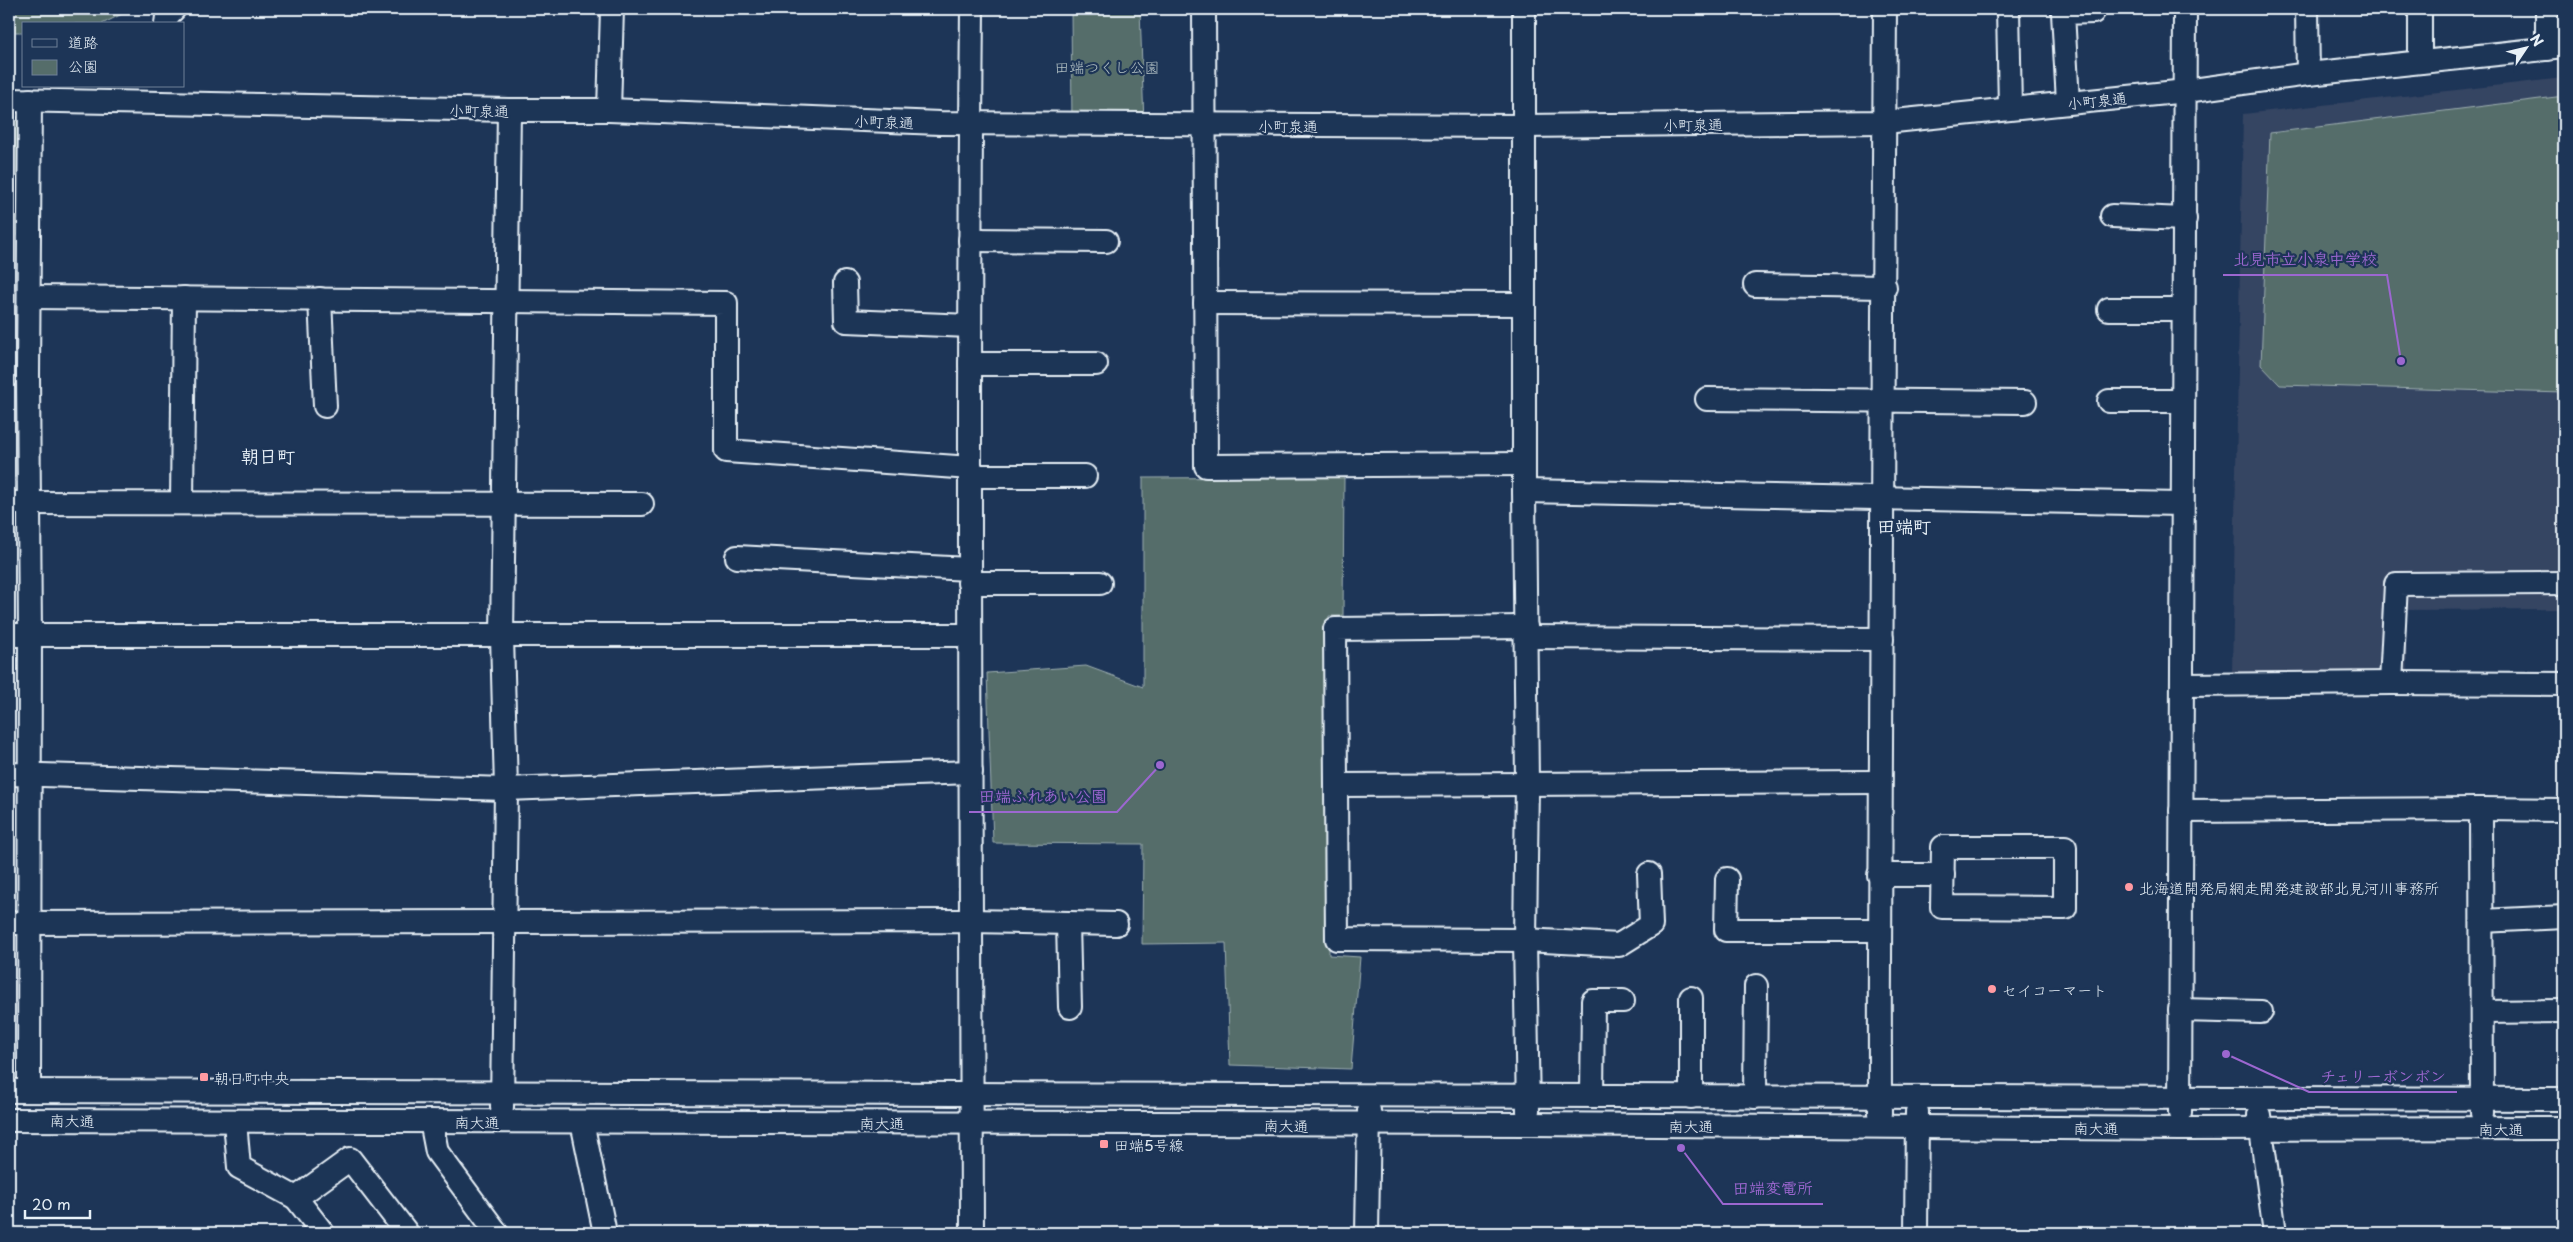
<svg xmlns="http://www.w3.org/2000/svg" width="2573" height="1242" viewBox="0 0 2573 1242" font-family="'Playpen Sans','Klee One',sans-serif">
<style>
.built{fill:#354462}
.green{fill:#556d6a;stroke:#9eafb1}
.lines{fill:none;stroke-linecap:round;stroke-linejoin:round}
.minor-casing{stroke:#e8f1f8;stroke-width:26}
.minor{stroke:#1d3557;stroke-width:22}
.poi-dot{fill:#ff9aa2;stroke:#1d3557;stroke-width:2}
.labels{text-anchor:middle;dominant-baseline:central;stroke-width:4.5;stroke-linejoin:round;paint-order:stroke}
.park-label{font-size:15px;fill:#b5c3c6;stroke:#1d3557}
.street-label{font-size:15px;fill:#e8f1f8;stroke:#1d3557}
.poi-label{font-size:15px;fill:#e8f1f8;stroke:#1d3557;text-anchor:start}
.quarter-label{font-size:18px;font-weight:bold;fill:#e8f1f8;stroke:#1d3557}
.leader{fill:none;stroke:#9c67d0;stroke-width:2}
.callout-dot{fill:#9c67d0;stroke:#1d3557;stroke-width:2}
.callout-label{font-size:16px;text-anchor:middle;font-weight:bold;fill:#9c67d0;stroke:#1d3557;stroke-width:4.5;stroke-linejoin:round;paint-order:stroke}
</style>
<rect width="100%" height="100%" fill="#1d3557"/>
<filter id="ink" filterUnits="userSpaceOnUse"><feTurbulence type="fractalNoise" baseFrequency=".02" numOctaves="2"/><feDisplacementMap in="SourceGraphic" scale="10" xChannelSelector="R" yChannelSelector="G"/><feConvolveMatrix kernelMatrix="1 2 1 2 8 2 1 2 1" color-interpolation-filters="sRGB"/></filter>
<g filter="url(#ink)">
<path class="built" d="M 2564,78 L 2564,609 L 2406,610 L 2407,673 L 2232,672 L 2243,114 Z"/>
<g class="green">
<path d="M 9,9 L 132,9 L 102,24 L 24,24 L 24,32 L 9,32 Z"/>
<path d="M 1071,9 L 1140,9 L 1144,124 L 1072,124 Z"/>
<path d="M 2564,96 L 2564,393 L 2280,385 L 2261,365 L 2270,133 Z"/>
<path d="M 9,116 L 17,117 L 17,235 L 9,235 Z"/>
<path d="M 1344,477 L 1343,616 L 1329,616 L 1329,955 L 1360,957 L 1351,1069 L 1230,1065 L 1226,943 L 1142,944 L 1143,844 L 993,843 L 987,673 L 1086,666 L 1143,687 L 1143,478 Z"/>
</g>
<g class="lines">
<defs>
<g id="minor">
<path d="M 972,9 C 968,417 971,825 972,1233"/>
<path d="M 1204,9 L 1206,466 L 1524,464"/>
<path d="M 1524,9 L 1524,491 L 1527,783 L 1525,940 L 1528,1111"/>
<path d="M 2008,9 L 2010,108"/>
<path d="M 2307,9 L 2308,74"/>
<path d="M 2420,9 L 2420,62"/>
<path d="M 2547,9 L 2547,49"/>
<path d="M 166,24 L 167,16 L 174,9"/>
<path d="M 9,100 L 509,110 L 609,110 L 940,123 L 1524,126 L 1885,122 L 2186,91 L 2308,74 L 2564,47"/>
<path d="M 2068,102 L 2063,13 L 2093,12"/>
<path d="M 609,110 L 612,9"/>
<path d="M 2112,216 L 2185,219"/>
<path d="M 970,240 L 1106,241"/>
<path d="M 845,283 L 846,321 L 970,326"/>
<path d="M 1755,285 L 1885,287"/>
<path d="M 29,297 L 726,303 L 726,451 L 971,468"/>
<path d="M 320,299 L 325,406"/>
<path d="M 1205,303 L 1523,304"/>
<path d="M 2109,309 L 2183,309"/>
<path d="M 970,364 L 1096,364"/>
<path d="M 1707,399 L 2025,402"/>
<path d="M 2109,401 L 2183,401"/>
<path d="M 970,476 L 1085,476"/>
<path d="M 1524,491 L 2181,504"/>
<path d="M 9,503 L 642,504"/>
<path d="M 182,503 L 184,298"/>
<path d="M 737,557 L 969,569"/>
<path d="M 969,583 L 1100,583"/>
<path d="M 1526,627 L 1335,629 L 1337,939 L 1525,940 L 1619,945 L 1651,925 L 1649,874"/>
<path d="M 9,635 L 969,635"/>
<path d="M 1526,637 L 1882,639"/>
<path d="M 2391,683 L 2396,584 L 2564,583"/>
<path d="M 2182,685 L 2391,683 L 2564,684"/>
<path d="M 9,774 L 506,789 L 971,772"/>
<path d="M 1337,785 L 1879,782"/>
<path d="M 2481,809 L 2564,810"/>
<path d="M 2181,811 L 2481,809 L 2482,1113"/>
<path d="M 1943,847 L 2065,847 L 2065,908 L 1942,907 Z"/>
<path d="M 1879,875 L 1943,875"/>
<path d="M 1727,879 L 1726,930 L 1879,930"/>
<path d="M 2482,921 L 2564,917"/>
<path d="M 9,923 L 970,921 L 1116,924"/>
<path d="M 1068,923 L 1070,1007"/>
<path d="M 2180,1010 L 2261,1012"/>
<path d="M 2483,1012 L 2564,1011"/>
<path d="M 9,1091 L 2564,1099"/>
<path d="M 29,1091 L 30,635 L 28,374 L 30,100"/>
<path d="M 1592,1096 L 1593,1001 L 1623,1001"/>
<path d="M 1691,1097 L 1691,998"/>
<path d="M 1755,1097 L 1756,986"/>
<path d="M 502,1107 L 506,789 L 502,636 L 509,110"/>
<path d="M 1880,1113 C 1879,745 1883,377 1885,9"/>
<path d="M 2180,1113 L 2185,9"/>
<path d="M 2259,1115 L 2275,1233"/>
<path d="M 9,1120 L 1528,1124 L 2180,1129 L 2564,1128"/>
<path d="M 431,1121 L 437,1152 L 497,1233"/>
<path d="M 235,1122 L 239,1167 L 296,1198"/>
<path d="M 582,1122 L 605,1233"/>
<path d="M 323,1233 L 296,1198 L 350,1159 L 407,1233"/>
<path d="M 1367,1233 L 1369,1111"/>
<path d="M 1916,1233 L 1917,1112"/>
</g>
</defs>
<use href="#minor" class="minor-casing"/>
<use href="#minor" class="minor"/>
</g>
</g>
<g class="poi-dot">
<circle cx="2129" cy="887" r="5"/>
<circle cx="1992" cy="989" r="5"/>
<rect x="199" y="1072" width="10" height="10" rx="2.5"/>
<rect x="1099" y="1139" width="10" height="10" rx="2.5"/>
</g>
<g class="labels">
<g class="park-label">
<text x="1107" y="66">田端つくし公園</text>
</g>
<g class="street-label">
<text transform="translate(2097 100) rotate(-6)">小町泉通</text>
<text transform="translate(479 110) rotate(1)">小町泉通</text>
<text transform="translate(884 121) rotate(2)">小町泉通</text>
<text transform="translate(1693 124) rotate(-1)">小町泉通</text>
<text x="1288" y="125">小町泉通</text>
<text transform="translate(72 1120) rotate(1)">南大通</text>
<text x="477" y="1121">南大通</text>
<text x="882" y="1122">南大通</text>
<text transform="translate(1286 1125) rotate(1)">南大通</text>
<text x="1691" y="1125">南大通</text>
<text x="2096" y="1127">南大通</text>
<text x="2501" y="1128">南大通</text>
</g>
<g class="poi-label">
<text x="2139" y="887">北海道開発局網走開発建設部北見河川事務所</text>
<text x="2002" y="989">セイコーマート</text>
<text x="214" y="1077">朝日町中央</text>
<text x="1114" y="1144">田端5号線</text>
</g>
<g class="quarter-label">
<text x="268" y="455">朝日町</text>
<text x="1904" y="525">田端町</text>
</g>
</g>
<path class="leader" d="M2401 361L2387 275H2223M1160 765L1117 812H969M2226 1054L2309 1092H2457M1681 1148L1723 1204H1823"/>
<g class="callout-dot">
<circle cx="2401" cy="361" r="5"/>
<circle cx="1160" cy="765" r="5"/>
<circle cx="2226" cy="1054" r="5"/>
<circle cx="1681" cy="1148" r="5"/>
</g>
<g class="callout-label">
<text x="2305" y="265">北見市立小泉中学校</text>
<text x="1043" y="802">田端ふれあい公園</text>
<text x="2383" y="1082">チェリーボンボン</text>
<text x="1773" y="1194">田端変電所</text>
</g>
<rect width="2573" height="1242" fill="none" stroke="#1d3557" stroke-width="30"/>
<rect x="15" y="15" width="2543" height="1212" fill="none" stroke="#e8f1f8" stroke-width="2" filter="url(#ink)"/>
<rect x="22" y="22" width="162" height="65" fill="#1d3557" stroke="#6e8097"/>
<rect x="32" y="39" width="25" height="8" fill="#1d3557" stroke="#6e8097"/>
<text x="68" y="48" font-size="15" fill="#e8f1f8">道路</text>
<rect x="32" y="60" width="25" height="15" fill="#556d6a" stroke="#6e8097"/>
<text x="68" y="72" font-size="15" fill="#e8f1f8">公園</text>
<g transform="translate(2526 48) rotate(55)" stroke="#1d3557" stroke-width="4" paint-order="stroke">
<path d="M0-4L9 19L0 12L-9 19Z" fill="#e8f1f8"/>
<text y="-8" font-size="14" font-weight="bold" text-anchor="middle" fill="#e8f1f8">N</text>
</g>
<path d="M25 1210v8h65v-8" fill="none" stroke="#e8f1f8" stroke-width="2.5"/>
<text x="32" y="1210" font-size="15" fill="#e8f1f8" stroke="#1d3557" stroke-width="4" paint-order="stroke">20 m</text>
</svg>
